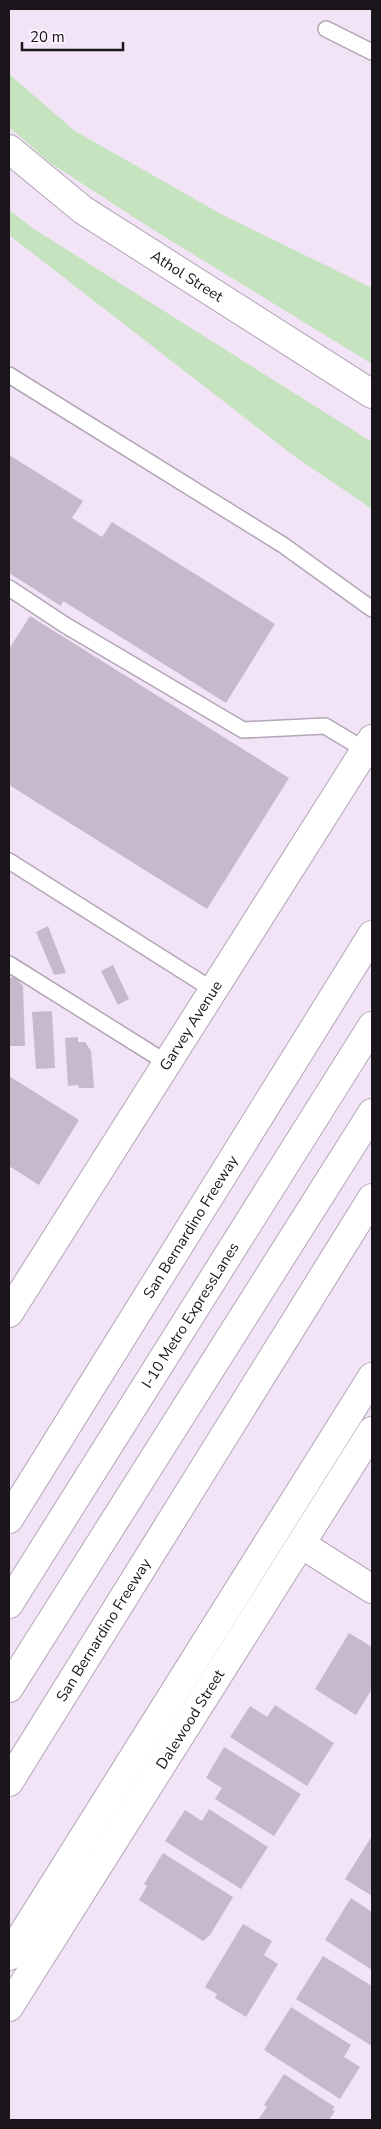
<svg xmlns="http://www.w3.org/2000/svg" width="381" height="2129" viewBox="0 0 381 2129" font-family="'Nunito Sans',sans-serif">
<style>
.green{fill:#c6e3bf}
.building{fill:#c7b9cb}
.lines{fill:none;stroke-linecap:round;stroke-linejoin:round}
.lane-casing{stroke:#b3a6b7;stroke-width:18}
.street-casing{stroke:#b3a6b7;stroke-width:30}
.secondary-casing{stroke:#b3a6b7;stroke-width:30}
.highway-casing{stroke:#b3a6b7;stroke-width:30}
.lane{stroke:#fff;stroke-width:15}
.street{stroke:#fff;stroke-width:28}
.secondary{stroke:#fff;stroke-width:28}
.highway{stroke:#fff;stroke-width:28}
.labels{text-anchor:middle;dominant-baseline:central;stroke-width:4;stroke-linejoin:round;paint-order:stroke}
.street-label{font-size:15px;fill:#1a151b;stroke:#fcf3fe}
</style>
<rect width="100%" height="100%" fill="#f2e4f6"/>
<g class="green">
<path d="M 9,74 L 75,131 L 221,214 L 372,288 L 372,364 L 152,229 L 49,162 L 9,127 Z"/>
<path d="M 9,210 L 34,229 L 372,442 L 372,509 L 294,456 L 9,235 Z"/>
</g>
<g class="building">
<path d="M 9,455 L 83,501 L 72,518 L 102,537 L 112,522 L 275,624 L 226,703 L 63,601 L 61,606 L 9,573 Z"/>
<path d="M 30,616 L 289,778 L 207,909 L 9,785 L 9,649 Z"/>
<path d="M 48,926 L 66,973 L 54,975 L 36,932 Z"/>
<path d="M 113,965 L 129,999 L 118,1005 L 101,971 Z"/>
<path d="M 15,977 L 23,986 L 25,1046 L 9,1046 L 9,978 Z"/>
<path d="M 52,1011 L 55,1068 L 36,1069 L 32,1012 Z"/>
<path d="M 78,1037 L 78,1042 L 85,1042 L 91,1051 L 94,1088 L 79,1088 L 78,1085 L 68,1086 L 65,1038 Z"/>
<path d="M 9,1076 L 79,1120 L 39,1185 L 9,1166 Z"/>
<path d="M 349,1633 L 372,1647 L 372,1689 L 356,1715 L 315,1689 Z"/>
<path d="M 275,1705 L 334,1743 L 307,1786 L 230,1737 L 250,1706 L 267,1717 Z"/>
<path d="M 224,1747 L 301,1794 L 274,1836 L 215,1799 L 222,1788 L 206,1778 Z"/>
<path d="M 209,1809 L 268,1847 L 241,1889 L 165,1841 L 185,1810 L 202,1821 Z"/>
<path d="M 372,1836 L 372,1896 L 345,1879 Z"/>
<path d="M 163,1853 L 233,1897 L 210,1935 L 203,1941 L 139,1900 L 147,1886 L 144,1884 Z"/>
<path d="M 351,1898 L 372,1912 L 372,1970 L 325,1940 Z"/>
<path d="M 243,1924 L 272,1941 L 264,1955 L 278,1964 L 246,2017 L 215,1998 L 217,1994 L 205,1987 Z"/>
<path d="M 323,1956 L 372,1986 L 372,2046 L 296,1999 Z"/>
<path d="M 291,2007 L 351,2045 L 344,2057 L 360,2067 L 340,2099 L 264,2050 Z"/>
<path d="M 284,2074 L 335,2107 L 332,2110 L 335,2111 L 329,2120 L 258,2120 L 267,2107 L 264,2105 Z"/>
</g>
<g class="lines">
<defs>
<g id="lane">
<path d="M 326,29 L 372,52"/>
<path d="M 9,375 L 283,545 L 372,609"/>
<path d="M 9,588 L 65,625 L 243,730 L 325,726 L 365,750"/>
<path d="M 9,861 L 213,990"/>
<path d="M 9,964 L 167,1063"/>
</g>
<g id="street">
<path id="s1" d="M 9,1313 L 372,739"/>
<path d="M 301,1544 L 372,1589"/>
<path id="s2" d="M 9,2007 L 372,1431"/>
</g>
<g id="secondary">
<path id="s3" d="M 9,149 L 83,210 L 372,394"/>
</g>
<g id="highway">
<path id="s4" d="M 9,1519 L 372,935"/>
<path id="s5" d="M 9,1604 L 372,1026"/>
<path d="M 9,1688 L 372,1113"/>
<path id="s6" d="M 9,1782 L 372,1198"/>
<path d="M 9,1956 L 372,1377"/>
</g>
</defs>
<use href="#lane" class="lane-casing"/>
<use href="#street" class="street-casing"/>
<use href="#secondary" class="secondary-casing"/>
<use href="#highway" class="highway-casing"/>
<use href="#lane" class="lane"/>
<use href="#street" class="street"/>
<use href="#secondary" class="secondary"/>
<use href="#highway" class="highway"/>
</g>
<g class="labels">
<g class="street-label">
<text stroke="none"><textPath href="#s3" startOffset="219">Athol Street</textPath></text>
<text stroke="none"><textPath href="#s1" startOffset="340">Garvey Avenue</textPath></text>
<text stroke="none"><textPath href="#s4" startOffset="344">San Bernardino Freeway</textPath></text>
<text stroke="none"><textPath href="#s5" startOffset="341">I-10 Metro ExpressLanes</textPath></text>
<text stroke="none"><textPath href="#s6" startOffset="179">San Bernardino Freeway</textPath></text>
<text stroke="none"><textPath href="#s2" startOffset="340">Dalewood Street</textPath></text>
</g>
</g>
<rect width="381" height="2129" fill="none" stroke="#1a151b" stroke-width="20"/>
<path d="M22 42v8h101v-8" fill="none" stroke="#1a151b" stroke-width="2.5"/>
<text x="30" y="42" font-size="15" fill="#1a151b" stroke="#fcf3fe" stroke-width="4" paint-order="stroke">20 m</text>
</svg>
